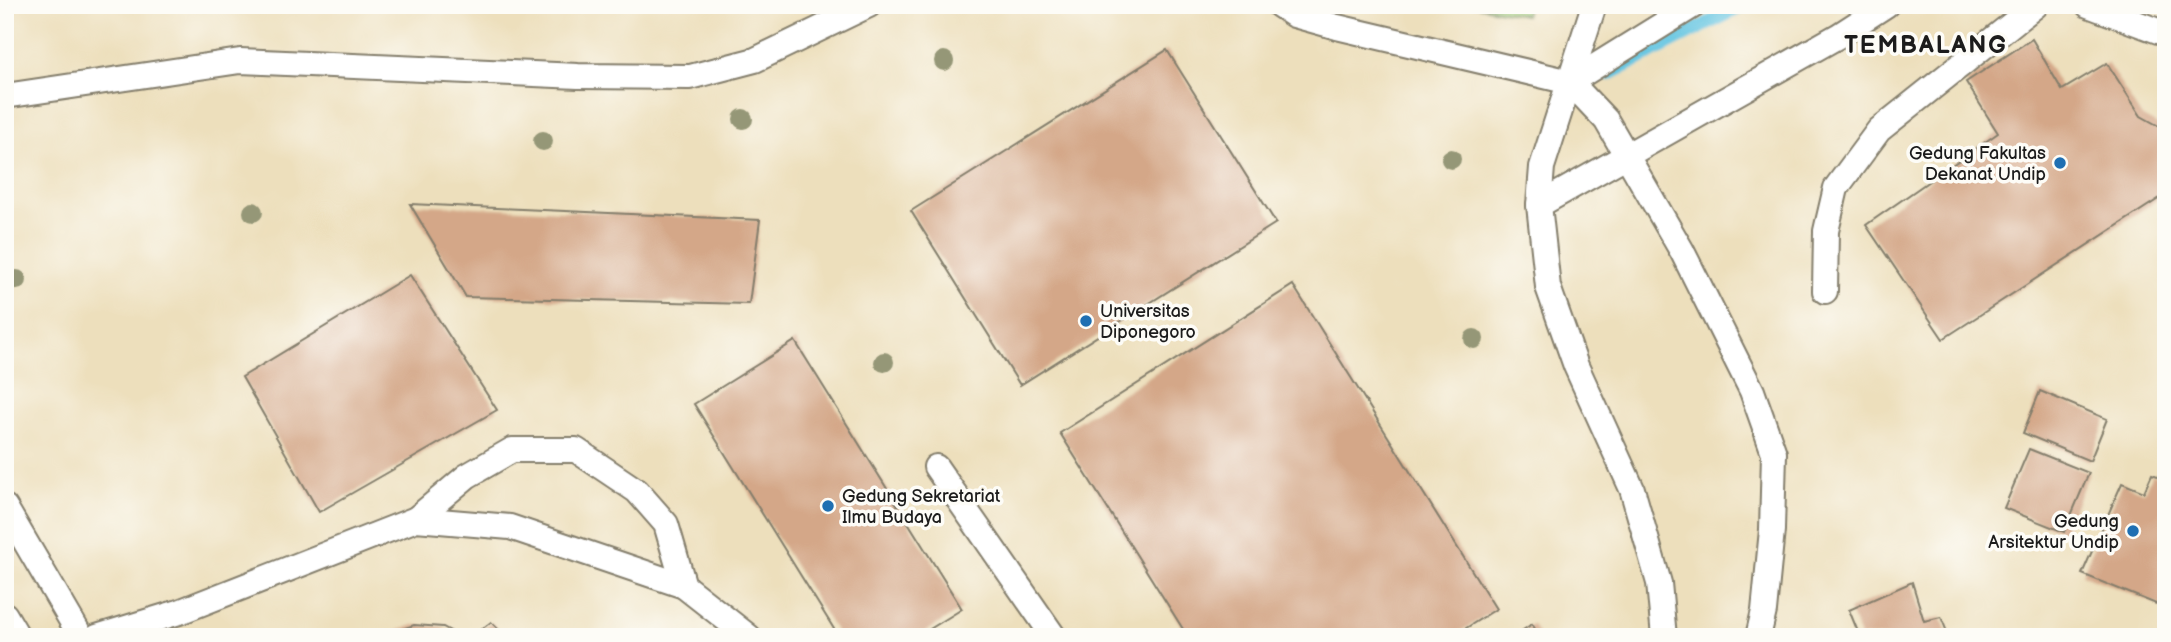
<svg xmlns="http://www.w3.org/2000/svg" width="2171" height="642" viewBox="0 0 2171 642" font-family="'Balsamiq Sans',sans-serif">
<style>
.green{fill:#a9d37e;stroke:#62784d;stroke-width:2}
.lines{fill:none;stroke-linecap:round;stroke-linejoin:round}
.stream{stroke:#62c4e1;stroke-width:14}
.building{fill:#d4a788}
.lane-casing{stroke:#847e6c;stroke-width:28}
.lane{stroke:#fff;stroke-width:24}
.tree{fill:#959777}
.poi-dot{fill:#1f6fb2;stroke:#fdfcf7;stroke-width:2.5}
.labels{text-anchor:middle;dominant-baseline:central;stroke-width:7;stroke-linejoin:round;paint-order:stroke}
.poi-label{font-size:18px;fill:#1c1c1c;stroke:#fdfcf7;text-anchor:end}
.district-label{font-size:24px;font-weight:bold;letter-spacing:2px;fill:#1c1c1c;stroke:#fdfcf7}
</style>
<rect width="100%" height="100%" fill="#fdfcf7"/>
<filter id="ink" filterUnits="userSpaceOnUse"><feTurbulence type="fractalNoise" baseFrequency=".0143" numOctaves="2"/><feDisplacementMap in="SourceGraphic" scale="14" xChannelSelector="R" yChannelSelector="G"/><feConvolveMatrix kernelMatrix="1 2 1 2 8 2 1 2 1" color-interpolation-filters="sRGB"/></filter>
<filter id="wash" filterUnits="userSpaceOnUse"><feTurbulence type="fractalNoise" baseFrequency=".00686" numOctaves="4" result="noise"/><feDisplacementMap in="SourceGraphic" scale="28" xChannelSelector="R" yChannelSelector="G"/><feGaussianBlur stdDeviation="1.57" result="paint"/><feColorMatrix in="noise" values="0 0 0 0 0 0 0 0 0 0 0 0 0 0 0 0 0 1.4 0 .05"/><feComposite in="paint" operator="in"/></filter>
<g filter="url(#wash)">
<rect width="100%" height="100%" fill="#eddfbc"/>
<path class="green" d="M 1472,5 L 1528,5 L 1525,15 Z"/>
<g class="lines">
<path class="stream" d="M 1609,74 L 1744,5"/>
</g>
<g id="blocks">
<g class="building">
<path d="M 2032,39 L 2062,90 L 2107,63 L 2141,116 L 2166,130 L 2166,194 L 1943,339 L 1866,225 L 1998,133 L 1966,82 Z"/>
<path d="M 1167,50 L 1276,223 L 1020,385 L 911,211 Z"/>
<path d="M 410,204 L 760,220 L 749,304 L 466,297 Z"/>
<path d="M 410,275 L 497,410 L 319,512 L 242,377 Z"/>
<path d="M 1293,285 L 1496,609 L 1452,637 L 1188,637 L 1060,433 Z"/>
<path d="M 795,341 L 962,609 L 917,637 L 839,637 L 694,404 Z"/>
<path d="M 2040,391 L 2107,419 L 2090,461 L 2023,433 Z"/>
<path d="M 2029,449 L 2089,473 L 2064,532 L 2004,508 Z"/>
<path d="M 2152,474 L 2166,479 L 2166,608 L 2082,574 L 2122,483 L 2144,492 Z"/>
<path d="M 1912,582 L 1924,621 L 1941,617 L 1949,637 L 1860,637 L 1849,610 Z"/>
<path d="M 491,622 L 506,637 L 471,637 Z"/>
<path d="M 1532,624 L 1540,637 L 1513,637 Z"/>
<path d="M 414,625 L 443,627 L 461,637 L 388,637 L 393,632 Z"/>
</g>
</g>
</g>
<g filter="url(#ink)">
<use href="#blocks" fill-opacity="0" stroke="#847e6c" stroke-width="2"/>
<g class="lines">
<defs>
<g id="lane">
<path d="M 1279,5 L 1294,15 L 1337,27 L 1570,82 L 1606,120 L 1682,251 L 1752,391 L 1774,453 L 1772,530 L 1764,611 L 1758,637"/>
<path d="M 1594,5 L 1542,167 L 1539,205 L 1548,287 L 1576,366 L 1632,489 L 1659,583 L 1664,637"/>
<path d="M 2088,5 L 2166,34"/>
<path d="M 1570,82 L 1694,5"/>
<path d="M 5,96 L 240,61 L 578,76 L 690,77 L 755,60 L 869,5"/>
<path d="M 1539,205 L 1838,36 L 1886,5"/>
<path d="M 1825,291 L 1826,231 L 1836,188 L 1879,130 L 2036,5"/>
<path d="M 936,467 L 1054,637"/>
<path d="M 5,507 L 81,637"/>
<path d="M 416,519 L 467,476 L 512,450 L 576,450 L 637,491 L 666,524 L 684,586"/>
<path d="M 5,615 L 18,637"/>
<path d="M 97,637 L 179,612 L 416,519 L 510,527 L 684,586 L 749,637"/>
</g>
</defs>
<use href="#lane" class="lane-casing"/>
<use href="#lane" class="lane"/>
</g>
<g class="tree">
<circle cx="944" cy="61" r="10"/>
<circle cx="743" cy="119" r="10"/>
<circle cx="543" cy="141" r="10"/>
<circle cx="1451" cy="159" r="10"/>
<circle cx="253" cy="212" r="10"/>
<circle cx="17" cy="280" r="10"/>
<circle cx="1474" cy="339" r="10"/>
<circle cx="884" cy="362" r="10"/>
</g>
</g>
<g class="poi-dot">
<circle cx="2060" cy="163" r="7"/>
<circle cx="1086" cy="321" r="7"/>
<circle cx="828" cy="506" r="7"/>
<circle cx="2133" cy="531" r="7"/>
</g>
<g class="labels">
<g class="poi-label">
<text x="2046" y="153">Gedung Fakultas<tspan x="2046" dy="21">Dekanat Undip</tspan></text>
<text x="1100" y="311" text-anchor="start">Universitas<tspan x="1100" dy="21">Diponegoro</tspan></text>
<text x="842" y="496" text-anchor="start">Gedung Sekretariat<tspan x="842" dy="21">Ilmu Budaya</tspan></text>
<text x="2119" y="521">Gedung<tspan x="2119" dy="21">Arsitektur Undip</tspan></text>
</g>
<g class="district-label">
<text x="1926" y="45">TEMBALANG</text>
</g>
</g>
<rect width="2171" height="642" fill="none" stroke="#fdfcf7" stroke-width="28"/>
</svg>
